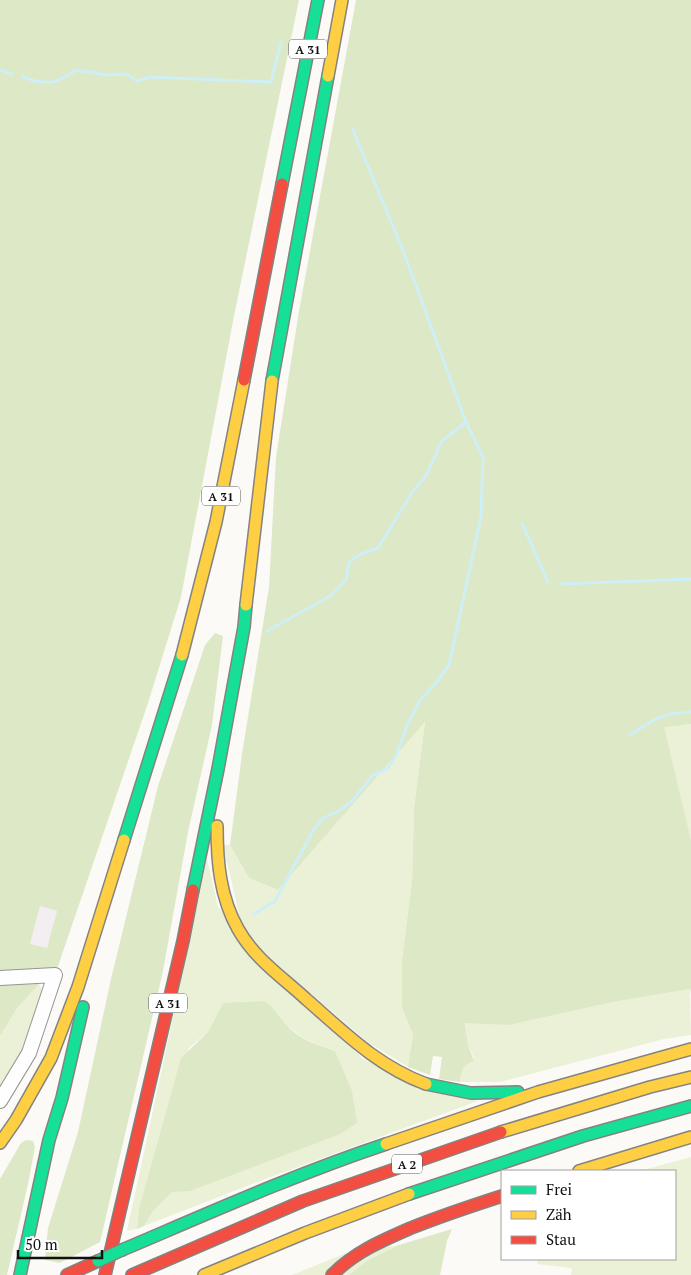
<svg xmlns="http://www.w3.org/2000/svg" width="691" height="1275" viewBox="0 0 691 1275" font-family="'PT Serif',serif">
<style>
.industrial{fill:#f3eef2}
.green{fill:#ebf1d7}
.forest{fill:#dde8c6;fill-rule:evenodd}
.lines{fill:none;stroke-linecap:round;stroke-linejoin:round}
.stream{stroke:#ceeff6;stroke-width:3}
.street-casing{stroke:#969594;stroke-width:16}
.fast-casing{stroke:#848381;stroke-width:14}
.slow-casing{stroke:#848381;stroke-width:14}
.jam-casing{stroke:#848381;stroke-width:14}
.street{stroke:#fffefe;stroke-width:14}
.fast{stroke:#16e098;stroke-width:11}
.slow{stroke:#ffcf43;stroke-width:11}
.jam{stroke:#f24e42;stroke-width:11}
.fast-bridge-casing{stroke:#848381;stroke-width:14;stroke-linecap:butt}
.fast-bridge{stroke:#16e098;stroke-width:11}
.labels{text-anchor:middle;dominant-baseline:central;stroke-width:5;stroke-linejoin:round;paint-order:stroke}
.shield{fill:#fff;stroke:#585858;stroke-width:1}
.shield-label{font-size:12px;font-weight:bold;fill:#101010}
</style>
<rect width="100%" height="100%" fill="#fcfaf7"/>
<path class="industrial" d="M 40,906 L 57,911 L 47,948 L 30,944 Z"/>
<g class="green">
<path d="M 425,722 L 414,808 L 412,881 L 402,959 L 402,1008 L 413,1033 L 408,1067 L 369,1043 L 269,958 L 241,923 L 223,845 L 230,845 L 249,878 L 278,890 Z"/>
<path d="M 691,724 L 691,840 L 663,726 Z"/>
<path d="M 207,859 L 218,907 L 364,1060 L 478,1101 L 260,1181 L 144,1226 L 153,1211 L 172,1192 L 190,1190 L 335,1051 C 303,1040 293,1034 272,1007 L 223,1003 L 208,1032 L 189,1048 L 139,1209 L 137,1229 L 127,1231 Z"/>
<path d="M 39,984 C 54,1001 10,1073 0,1090 L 0,1036 L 17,1008 Z"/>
<path d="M 690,989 L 691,1035 L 664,1039 L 500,1082 L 460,1082 L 462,1068 L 474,1058 L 468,1045 L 465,1022 L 509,1025 L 613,1002 Z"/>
<path d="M 691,1157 L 691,1275 L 571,1275 L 572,1268 L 537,1264 L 538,1259 L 675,1259 L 675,1171 L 640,1171 Z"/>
<path d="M 399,1245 L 368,1260 L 349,1275 L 292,1275 L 344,1254 Z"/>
</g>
<g class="forest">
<path d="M 0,0 L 299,0 L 234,316 L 181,597 L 148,703 L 55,975 L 0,978 ZM 40,906 L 57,911 L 47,948 L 30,944 Z"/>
<path d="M 356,0 L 691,0 L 691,724 L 664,727 L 691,840 L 691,993 L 690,989 L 613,1002 L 509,1025 L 465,1023 L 468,1045 L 474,1061 C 462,1065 462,1070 460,1082 L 439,1079 L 442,1057 L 433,1056 L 430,1075 L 408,1067 L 413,1034 L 402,1008 L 402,959 L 412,881 L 414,808 L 425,722 L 278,890 L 249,878 L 230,845 L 242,754 L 269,587 L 276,457 L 299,311 Z"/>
<path d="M 215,633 L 223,636 L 212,725 L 188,832 L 163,971 L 100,1242 L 60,1263 L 45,1260 L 48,1228 L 78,1132 L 111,979 L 158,786 L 205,645 Z"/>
<path d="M 36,982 L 39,984 L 17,1008 L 0,1036 L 0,983 Z"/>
<path d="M 264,1001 C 274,1007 278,1016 286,1024 C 298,1039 317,1045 335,1051 L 352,1091 L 357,1123 L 340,1134 L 190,1191 L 172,1192 L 153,1211 L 144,1226 L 137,1229 L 139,1209 L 181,1058 L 208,1032 L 223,1003 Z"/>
<path d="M 26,1140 L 33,1141 L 35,1147 L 28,1184 L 7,1275 L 0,1275 L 0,1179 L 21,1143 Z"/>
<path d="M 452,1229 L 447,1241 L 440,1275 L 349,1275 L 368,1260 L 399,1245 Z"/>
</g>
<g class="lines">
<g class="stream">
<path d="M 0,70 L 12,74"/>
<path d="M 23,77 C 46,86 56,84 76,70 L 107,75 L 127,74 L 137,81 L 150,77 L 271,82 L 281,42"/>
<path d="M 522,523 L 548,582"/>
<path d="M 561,584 L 691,579"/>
<path d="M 267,631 L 330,596 L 346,580 L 349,562 L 361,554 L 378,548 L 413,491 L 426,476 L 442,441 L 466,422"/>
<path d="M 630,735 C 655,718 660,714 691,712"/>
<path d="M 254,914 L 275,901 L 314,829 L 323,818 L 339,811 L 351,802 L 373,775 L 387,769 L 396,756 L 408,723 L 420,700 L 436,683 L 449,665 L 481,517 L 483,457 L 466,422 L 404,253 L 352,128"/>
</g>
<defs>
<path id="street" d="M 0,978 L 55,975 L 29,1053 L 0,1101"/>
<g id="fast">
<path d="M 282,184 L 318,0"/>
<path d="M 272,381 L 328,76"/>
<path d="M 124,840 L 182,655"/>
<path d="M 193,890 L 218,769 L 244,627 L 246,605"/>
<path d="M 426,1084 L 471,1093 L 518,1092"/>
<path d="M 409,1194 L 583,1136 L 691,1106"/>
<path d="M 122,1250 C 209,1213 296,1174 386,1144"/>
<path d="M 20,1275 L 49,1140 L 62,1098 L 83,1007"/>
</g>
<g id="slow">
<path d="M 328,76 L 342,0"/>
<path d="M 246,605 L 272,381"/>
<path d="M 182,655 L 216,522 L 244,380"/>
<path d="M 217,826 C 217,862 220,897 238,929 C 255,959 281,976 306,999 C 344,1032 377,1066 426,1084"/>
<path d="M 501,1132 L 650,1087 L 691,1077"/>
<path d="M 0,1143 L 16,1120 L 51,1058 L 78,987 L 124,840"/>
<path d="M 386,1144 L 538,1092 L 691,1049"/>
<path d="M 579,1171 L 691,1137"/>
<path d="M 204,1275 L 305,1233 L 409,1194"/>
</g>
<g id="jam">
<path d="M 244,380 L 282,184"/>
<path d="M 67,1275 L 98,1261"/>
<path d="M 105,1275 L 183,941 L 193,890"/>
<path d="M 132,1275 L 303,1201 L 501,1132"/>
<path d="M 332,1275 C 355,1252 381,1241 411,1228 C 441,1216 471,1206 502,1196"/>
</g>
</defs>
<use href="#street" class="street-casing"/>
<use href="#fast" class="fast-casing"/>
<use href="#slow" class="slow-casing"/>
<use href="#jam" class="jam-casing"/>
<use href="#street" class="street"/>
<use href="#fast" class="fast"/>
<use href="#slow" class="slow"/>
<use href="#jam" class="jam"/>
<defs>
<path id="fast-bridge" d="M 98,1261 L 122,1250"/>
</defs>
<use href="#fast-bridge" class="fast-bridge-casing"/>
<use href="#fast-bridge" class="fast-bridge"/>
</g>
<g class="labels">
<g class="shield">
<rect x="289" y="39.5" width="38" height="19" rx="4"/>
<rect x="202" y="486.5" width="38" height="19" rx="4"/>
<rect x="149" y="993.5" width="38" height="19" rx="4"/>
<rect x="392" y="1154.5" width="30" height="19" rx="4"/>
</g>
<g class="shield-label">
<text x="308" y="49">A 31</text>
<text x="221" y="496">A 31</text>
<text x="168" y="1003">A 31</text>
<text x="407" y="1164">A 2</text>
</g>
</g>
<rect x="501" y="1170" width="175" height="90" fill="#ffffff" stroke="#9f9f9f"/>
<rect x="511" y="1186" width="25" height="8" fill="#16e098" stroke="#9f9f9f"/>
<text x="546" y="1195" font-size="15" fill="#101010">Frei</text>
<rect x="511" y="1211" width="25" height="8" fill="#ffcf43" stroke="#9f9f9f"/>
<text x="546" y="1220" font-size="15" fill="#101010">Zäh</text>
<rect x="511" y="1236" width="25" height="8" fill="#f24e42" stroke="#9f9f9f"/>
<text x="546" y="1245" font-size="15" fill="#101010">Stau</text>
<path d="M18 1250v8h84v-8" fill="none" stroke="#101010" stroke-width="2.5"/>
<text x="25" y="1250" font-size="15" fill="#101010" stroke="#ffffff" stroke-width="4" paint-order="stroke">50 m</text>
</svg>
